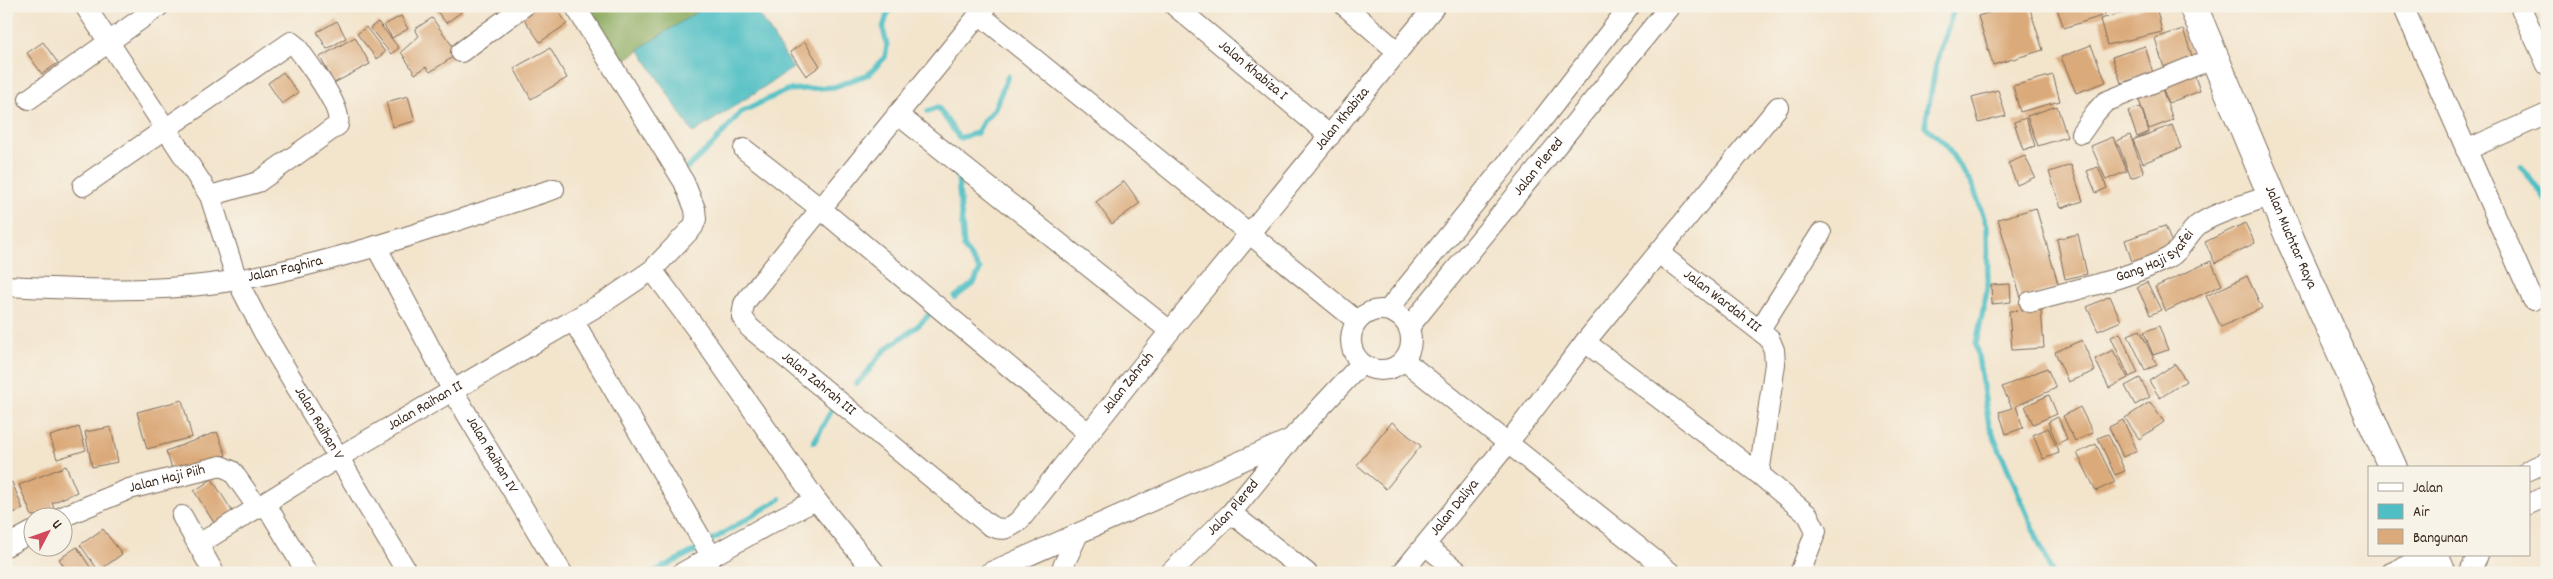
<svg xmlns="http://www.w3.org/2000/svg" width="2553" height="579" viewBox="0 0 2553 579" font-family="Dekko,sans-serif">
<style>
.forest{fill:#8aaa5d;stroke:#626a3e}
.water{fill:#50bfc5;stroke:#467472}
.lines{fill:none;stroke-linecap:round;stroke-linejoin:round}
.stream{stroke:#50bfc5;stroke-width:5.5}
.building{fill:#dbaa7a}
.minor-casing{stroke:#7b6b5b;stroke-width:22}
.trunk-casing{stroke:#7b6b5b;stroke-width:30}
.minor{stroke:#fff;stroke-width:20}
.trunk{stroke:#fff;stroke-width:28}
.labels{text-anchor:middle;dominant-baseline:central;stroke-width:5;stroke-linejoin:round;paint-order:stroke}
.street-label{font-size:15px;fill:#3b2a1e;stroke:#f7f3e8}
</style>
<rect width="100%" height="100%" fill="#f7f3e8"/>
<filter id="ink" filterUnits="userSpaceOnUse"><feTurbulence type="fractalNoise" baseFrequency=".02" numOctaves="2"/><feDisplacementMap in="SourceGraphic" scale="10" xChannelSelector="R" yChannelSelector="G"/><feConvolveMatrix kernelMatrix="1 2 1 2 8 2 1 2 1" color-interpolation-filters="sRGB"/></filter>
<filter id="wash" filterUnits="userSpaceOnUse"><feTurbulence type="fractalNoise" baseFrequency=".0096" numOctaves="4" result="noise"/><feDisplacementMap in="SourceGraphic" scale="20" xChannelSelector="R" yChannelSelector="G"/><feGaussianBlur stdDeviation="1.12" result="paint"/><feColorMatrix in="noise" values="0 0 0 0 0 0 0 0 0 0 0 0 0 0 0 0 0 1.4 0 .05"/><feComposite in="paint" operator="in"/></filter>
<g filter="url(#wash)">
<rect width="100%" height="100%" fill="#f3e4cc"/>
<path class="forest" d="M 582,6 L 709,6 L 616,65 Z"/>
<path class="water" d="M 706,6 L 754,6 L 793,68 L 693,133 L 639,49 Z"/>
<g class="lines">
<g class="stream">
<path d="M 1955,6 L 1936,65 L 1925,126 L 1945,144 L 1973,187 L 1987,226 L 1988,286 L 1976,344 L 1989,425 L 2052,573"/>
<path d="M 928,111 L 938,107 L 959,138 L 977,133 L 984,120 L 994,110 L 1008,76"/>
<path d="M 2521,166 L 2547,202"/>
<path d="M 687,168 L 714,143 L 741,112 L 787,90 L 834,87 L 869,74 L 885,57 L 887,46 L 883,28 L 888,12 L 895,6"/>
<path d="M 954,169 L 958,177 L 964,248 L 980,270 L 974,283 L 955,297"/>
<path d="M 857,383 C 868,374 873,363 882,353 C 899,337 920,329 933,309"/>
<path d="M 814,442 L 835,404"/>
<path d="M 652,573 L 694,551 L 780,499"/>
</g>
</g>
<g id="blocks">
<g class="building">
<path d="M 294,6 L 305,6 L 295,10 Z"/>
<path d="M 433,6 L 460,6 L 463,11 L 446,23 Z"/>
<path d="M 535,6 L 555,6 L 567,24 L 540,42 L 521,15 Z"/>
<path d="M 2010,6 L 2029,6 L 2043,50 L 1993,65 L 1978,16 Z"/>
<path d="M 2056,6 L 2102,6 L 2105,15 L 2064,28 Z"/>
<path d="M 2150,6 L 2156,6 L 2162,32 L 2107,45 L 2100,19 Z"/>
<path d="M 401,16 L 408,29 L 392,38 L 384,25 Z"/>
<path d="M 432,18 L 454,48 L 453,57 L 430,72 L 426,67 L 415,74 L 401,52 L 419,36 L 415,29 Z"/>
<path d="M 337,21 L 346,38 L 327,49 L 317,32 Z"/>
<path d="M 378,22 L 399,48 L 391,54 L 370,28 Z"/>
<path d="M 366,27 L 385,52 L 377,59 L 357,34 Z"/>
<path d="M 2183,29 L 2193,59 L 2164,68 L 2155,38 Z"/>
<path d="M 355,37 L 370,64 L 334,83 L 320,57 Z"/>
<path d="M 43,42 L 58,63 L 42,74 L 27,53 Z"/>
<path d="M 805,42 L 820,66 L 806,76 L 790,52 Z"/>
<path d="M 2091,45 L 2106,82 L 2076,93 L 2061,57 Z"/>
<path d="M 2145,46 L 2153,73 L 2121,83 L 2112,57 Z"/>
<path d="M 550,48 L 567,78 L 531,99 L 514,68 Z"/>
<path d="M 2193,71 L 2200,91 L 2168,103 L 2161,84 Z"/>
<path d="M 283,72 L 298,93 L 282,104 L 268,83 Z"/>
<path d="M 2053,75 L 2060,101 L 2020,112 L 2013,86 Z"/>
<path d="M 2160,83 L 2173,120 L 2149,129 L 2136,92 Z"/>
<path d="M 1998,90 L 2006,116 L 1979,123 L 1972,97 Z"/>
<path d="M 408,96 L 415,121 L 393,127 L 386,102 Z"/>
<path d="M 2057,106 L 2067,137 L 2038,146 L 2027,116 Z"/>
<path d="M 2141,107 L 2149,132 L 2137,137 L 2128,111 Z"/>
<path d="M 2026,118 L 2035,146 L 2023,150 L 2014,122 Z"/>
<path d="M 2172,125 L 2181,148 L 2143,163 L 2133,140 Z"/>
<path d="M 2130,135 L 2144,173 L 2131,178 L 2117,141 Z"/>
<path d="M 2113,137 L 2127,171 L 2106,180 L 2091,146 Z"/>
<path d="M 2025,156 L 2035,177 L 2017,185 L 2008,163 Z"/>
<path d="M 2071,165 L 2083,201 L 2061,208 L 2049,172 Z"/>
<path d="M 2098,167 L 2107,188 L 2096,193 L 2087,171 Z"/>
<path d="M 1124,181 L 1140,203 L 1112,224 L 1096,202 Z"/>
<path d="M 2036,208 L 2059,287 L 2021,298 L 1998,219 Z"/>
<path d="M 2245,223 L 2255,243 L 2215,263 L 2205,242 Z"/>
<path d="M 2165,226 L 2175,251 L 2133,265 L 2125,240 Z"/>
<path d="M 2078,234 L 2087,274 L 2065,279 L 2057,239 Z"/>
<path d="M 2211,261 L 2222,285 L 2166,311 L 2155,287 Z"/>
<path d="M 2247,276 L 2262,308 L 2221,327 L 2206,296 Z"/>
<path d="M 2147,282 L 2161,310 L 2150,315 L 2137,287 Z"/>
<path d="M 2010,284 L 2011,302 L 1992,304 L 1991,285 Z"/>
<path d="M 2110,296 L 2121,321 L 2098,331 L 2087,307 Z"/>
<path d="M 2041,309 L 2044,348 L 2012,350 L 2009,311 Z"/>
<path d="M 2159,326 L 2168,350 L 2153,355 L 2144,332 Z"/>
<path d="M 2140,330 L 2157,365 L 2145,370 L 2128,335 Z"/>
<path d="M 2120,333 L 2138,373 L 2129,377 L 2111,337 Z"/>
<path d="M 2082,340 L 2095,371 L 2068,382 L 2055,352 Z"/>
<path d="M 2113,350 L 2128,378 L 2109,388 L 2095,359 Z"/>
<path d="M 2175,364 L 2186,381 L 2160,398 L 2149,381 Z"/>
<path d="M 2047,368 L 2056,388 L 2016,406 L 2023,428 L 2006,434 L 1999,412 L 2012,408 L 2002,387 Z"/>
<path d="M 2140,378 L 2150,397 L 2135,405 L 2125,386 Z"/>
<path d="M 2049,395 L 2057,414 L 2033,424 L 2025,406 Z"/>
<path d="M 182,400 L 192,437 L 147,449 L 137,412 Z"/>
<path d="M 2150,402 L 2164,422 L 2139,439 L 2125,418 Z"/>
<path d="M 2080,407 L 2093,433 L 2075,441 L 2063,416 Z"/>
<path d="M 2058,417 L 2067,439 L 2057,444 L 2048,422 Z"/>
<path d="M 2123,420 L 2137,450 L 2123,457 L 2109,427 Z"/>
<path d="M 1392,422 L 1421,446 L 1386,489 L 1357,465 Z"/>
<path d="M 79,427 L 86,450 L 57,459 L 50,436 Z"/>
<path d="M 111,427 L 118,462 L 92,467 L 85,432 Z"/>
<path d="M 2048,428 L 2059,453 L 2043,459 L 2033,435 Z"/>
<path d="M 217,432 L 226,455 L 174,474 L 166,451 Z"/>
<path d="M 2108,434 L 2125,471 L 2115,475 L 2098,438 Z"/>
<path d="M 2096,444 L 2115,482 L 2096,491 L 2077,453 Z"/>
<path d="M 66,466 L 77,492 L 52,503 L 57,516 L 32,516 L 19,485 Z"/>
<path d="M 212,479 L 234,514 L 216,526 L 194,491 Z"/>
<path d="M 12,482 L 23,509 L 6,516 L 6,484 Z"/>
<path d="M 103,529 L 122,554 L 99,571 L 80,545 Z"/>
<path d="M 77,547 L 94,573 L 68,573 L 59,559 Z"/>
</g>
</g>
</g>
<g filter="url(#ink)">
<use href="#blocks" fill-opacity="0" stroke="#7b6b5b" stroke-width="1"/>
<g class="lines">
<defs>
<g id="minor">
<path id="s1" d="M 85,6 L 210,196 L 237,280 L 263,331 L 404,567"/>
<path id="s2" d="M 986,6 L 749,297 L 744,304 L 742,317 L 750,328 L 989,525 C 1002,532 1009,529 1020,520 L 1170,331 L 1435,6"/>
<path id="s3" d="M 1175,6 L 1330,136"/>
<path d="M 1345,6 L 1398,52"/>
<path d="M 2403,6 L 2533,300"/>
<path d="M 2520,6 L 2547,65"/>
<path d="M 979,14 L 1357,321"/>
<path d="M 461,52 L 524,6"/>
<path d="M 29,99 L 159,6"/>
<path d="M 897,114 L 1170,331"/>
<path d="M 2081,133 L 2095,113 L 2105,102 L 2214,58"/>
<path d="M 744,149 L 821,209 L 1088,433"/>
<path d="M 2466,150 L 2547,114"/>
<path d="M 83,186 L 291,42 L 296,46 C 307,62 343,106 338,125 L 258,182 L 210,196"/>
<path id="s4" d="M 376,246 L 453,391 L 562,573"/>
<path id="s5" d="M 1660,254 L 1769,338 L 1774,350 L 1775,364 L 1759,474"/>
<path d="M 652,270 L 697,330 L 816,500 L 875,573"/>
<path id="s6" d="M 6,286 C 82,290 162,293 237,280 C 345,261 450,222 554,189"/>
<path id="s7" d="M 2030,302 C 2073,290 2128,279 2168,258 C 2182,251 2186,235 2198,225 C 2213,213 2253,202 2272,195"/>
<circle cx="1381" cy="340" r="30"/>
<path d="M 1388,310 L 1538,125 L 1630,6"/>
<path d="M 573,320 L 712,557"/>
<path id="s8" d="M 1409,327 L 1670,6"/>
<path d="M 1760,329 L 1821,233"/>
<path d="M 1585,342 L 1759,474 L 1808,515 L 1816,531 L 1800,573"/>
<path d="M 1405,361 L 1671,573"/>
<path d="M 2529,470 L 2547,462"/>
<path d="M 265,503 L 307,573"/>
<path d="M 2529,504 L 2547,496"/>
<path d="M 1231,513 L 1307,573"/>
<path d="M 182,516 L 214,573"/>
<path id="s9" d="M 62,517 L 129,489 L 221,466 L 232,471 L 258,508"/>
<path id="s10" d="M 199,544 L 339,457 L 606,301 L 652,270 L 693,227 L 696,219 L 695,209 L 684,182 L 575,6"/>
<path d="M 6,546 L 32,532"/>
<path d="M 1426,546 L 1460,573"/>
<path d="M 682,573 L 769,524 L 816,500"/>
<path d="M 989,573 L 1291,439 L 1361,364"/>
<path d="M 1060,573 L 1078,534"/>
<path id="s11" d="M 1170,573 L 1231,513 L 1289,442"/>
<path id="s12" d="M 1402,573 L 1508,443 L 1585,342 L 1778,107"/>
<path d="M 2391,573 L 2430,555"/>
<path d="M 2469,573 L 2478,555"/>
</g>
<g id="trunk">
<path id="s13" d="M 2193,6 L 2291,241 L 2393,468"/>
<path d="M 2434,555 L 2442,573"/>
</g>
</defs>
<use href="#minor" class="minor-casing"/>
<use href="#trunk" class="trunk-casing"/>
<use href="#minor" class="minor"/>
<use href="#trunk" class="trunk"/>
</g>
</g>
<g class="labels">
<g class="street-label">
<text stroke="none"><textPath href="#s3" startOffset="101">Jalan Khabiza I</textPath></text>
<text stroke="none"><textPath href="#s2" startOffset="1269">Jalan Khabiza</textPath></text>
<text stroke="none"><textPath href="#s8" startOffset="206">Jalan Plered</textPath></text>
<text stroke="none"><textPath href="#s13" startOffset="251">Jalan Muchtar Raya</textPath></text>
<text stroke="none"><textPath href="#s7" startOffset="135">Gang Haji Syafei</textPath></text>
<text stroke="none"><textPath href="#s6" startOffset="281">Jalan Faghira</textPath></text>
<text stroke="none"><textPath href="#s5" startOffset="78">Jalan Wardah III</textPath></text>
<text stroke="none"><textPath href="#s2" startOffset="929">Jalan Zahrah</textPath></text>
<text stroke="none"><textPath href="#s2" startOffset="499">Jalan Zahrah III</textPath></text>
<text stroke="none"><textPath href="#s10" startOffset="265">Jalan Raihan II</textPath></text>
<text stroke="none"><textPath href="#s1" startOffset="481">Jalan Raihan V</textPath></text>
<text stroke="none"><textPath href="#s4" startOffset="239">Jalan Raihan IV</textPath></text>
<text stroke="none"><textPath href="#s9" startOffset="112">Jalan Haji Piih</textPath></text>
<text stroke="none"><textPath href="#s11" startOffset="91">Jalan Plered</textPath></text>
<text stroke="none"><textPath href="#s12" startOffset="84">Jalan Daliya</textPath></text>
</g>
</g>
<rect width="2553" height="579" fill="none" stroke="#f7f3e8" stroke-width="25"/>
<rect x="2368" y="466" width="162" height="90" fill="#f7f3e8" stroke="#aca397"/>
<rect x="2378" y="483" width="25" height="8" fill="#ffffff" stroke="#aca397"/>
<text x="2413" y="492" font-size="15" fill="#3b2a1e">Jalan</text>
<rect x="2378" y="504" width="25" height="15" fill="#50bfc5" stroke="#aca397"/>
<text x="2413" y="516" font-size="15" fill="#3b2a1e">Air</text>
<rect x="2378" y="529" width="25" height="15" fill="#dbaa7a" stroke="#aca397"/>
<text x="2413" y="542" font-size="15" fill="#3b2a1e">Bangunan</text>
<g transform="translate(48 532) rotate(49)"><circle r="24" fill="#f7f3e8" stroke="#aca397"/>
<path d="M0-4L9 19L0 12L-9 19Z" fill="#d1495b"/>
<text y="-8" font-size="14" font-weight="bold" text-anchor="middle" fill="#3b2a1e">U</text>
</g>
</svg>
